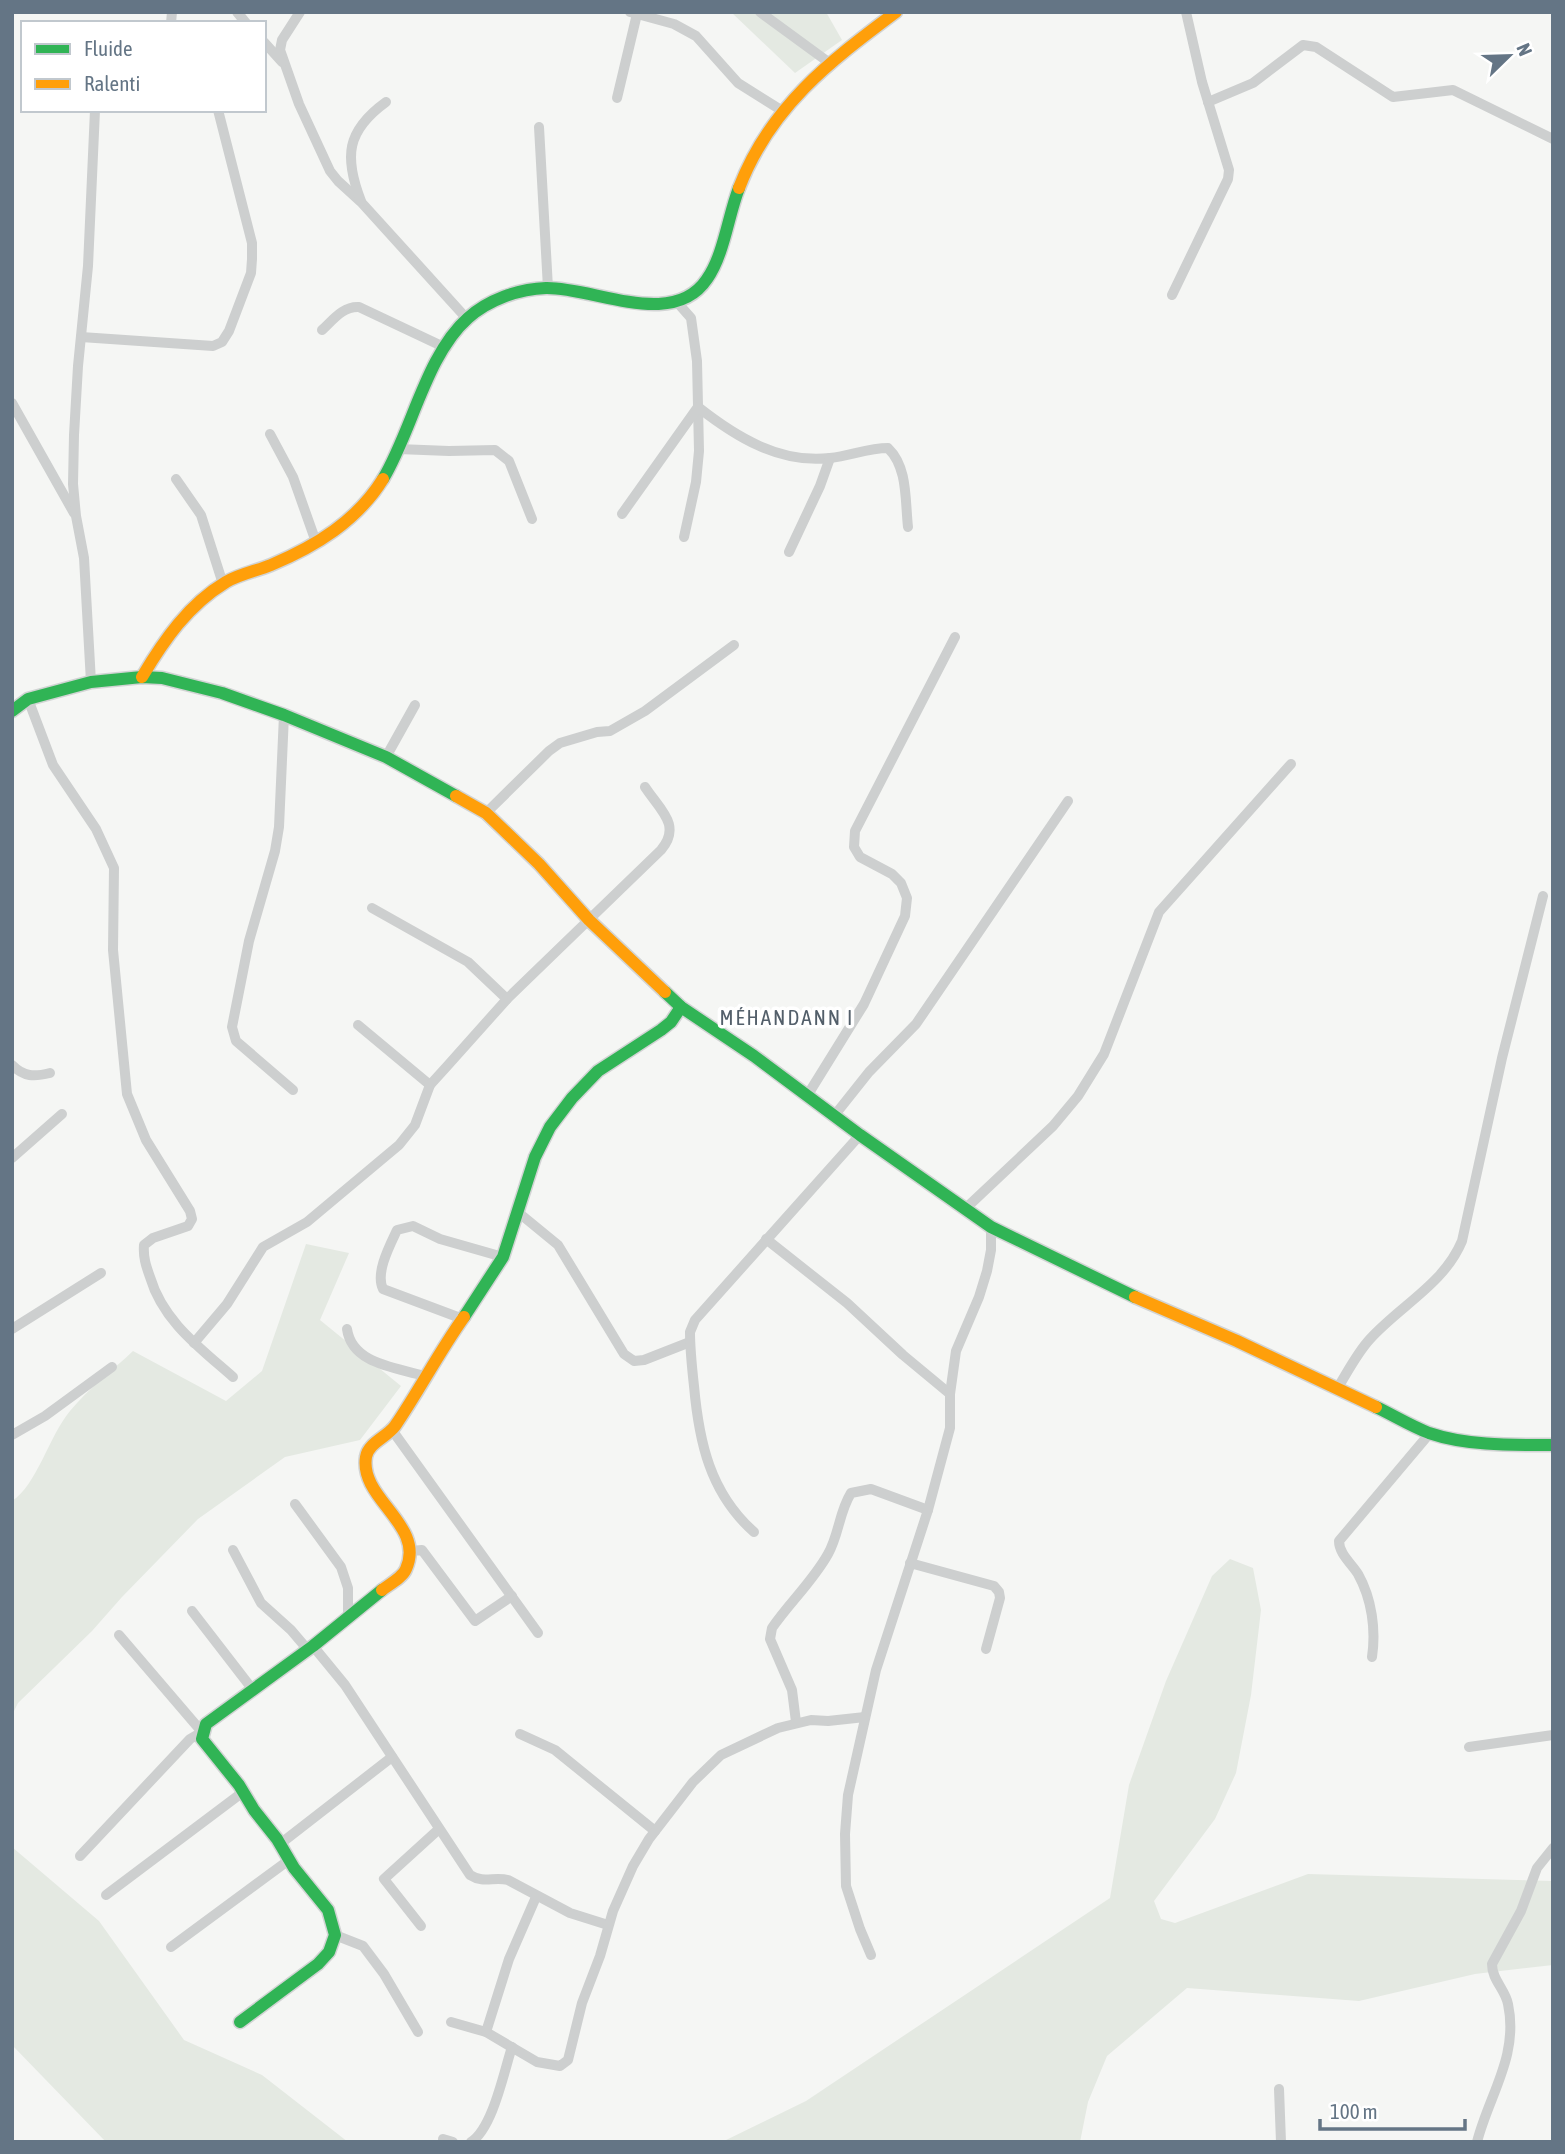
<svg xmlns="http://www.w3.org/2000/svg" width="1565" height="2154" viewBox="0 0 1565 2154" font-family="'Asap Condensed',sans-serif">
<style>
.green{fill:#e4e9e2}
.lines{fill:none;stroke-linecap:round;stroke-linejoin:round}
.fast-casing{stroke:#d2d4d4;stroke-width:15}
.slow-casing{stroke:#d2d4d4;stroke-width:15}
.street{stroke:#cdcfcf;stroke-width:10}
.fast{stroke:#30b455;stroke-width:12}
.slow{stroke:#ff9f0a;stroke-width:12}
.labels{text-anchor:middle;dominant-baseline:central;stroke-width:7;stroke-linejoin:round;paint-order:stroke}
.quarter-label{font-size:21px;letter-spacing:2px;fill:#535f6a;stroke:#fff}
</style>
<rect width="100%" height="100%" fill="#f5f6f4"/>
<g class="green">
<path d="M 731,12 L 826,12 L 842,40 L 795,73 Z"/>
<path d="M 306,1244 L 349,1253 L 320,1320 L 401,1386 L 360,1440 L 285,1457 L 198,1519 L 122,1597 L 92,1631 L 18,1703 L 12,1715 L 12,1501 C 37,1485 49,1436 70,1411 C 88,1389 113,1370 133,1351 L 226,1401 L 262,1371 Z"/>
<path d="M 1230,1559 L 1253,1568 L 1261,1610 L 1251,1695 L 1236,1773 L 1215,1819 L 1154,1901 L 1161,1919 L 1175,1923 L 1308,1874 L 1553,1881 L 1553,1965 L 1475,1974 L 1359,2001 L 1187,1988 L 1107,2056 L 1088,2102 L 1080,2142 L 722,2142 L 806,2101 L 1110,1898 L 1129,1785 L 1166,1681 L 1212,1576 Z"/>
<path d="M 12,1847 L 99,1921 L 184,2040 L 262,2075 L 348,2142 L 106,2142 L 12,2045 Z"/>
</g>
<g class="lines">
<defs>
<g id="fast">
<path d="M 383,479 C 412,431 426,355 468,318 C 488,300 518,289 546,288 C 594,287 673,330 707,279 C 724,255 728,216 739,188"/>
<path d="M 12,711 L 28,699 L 91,682 L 142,677 L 162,678 L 222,693 L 284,715 L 386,757 L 456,796"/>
<path d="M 665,992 L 681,1007 L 754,1056 L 860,1135 L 991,1227 L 1135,1297"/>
<path d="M 464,1317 L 503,1257 L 535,1157 L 550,1127 L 572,1098 L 598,1071 L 661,1030 L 671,1022 L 681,1007"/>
<path d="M 1376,1407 C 1393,1415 1411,1426 1429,1433 C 1467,1446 1513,1445 1553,1445"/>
<path d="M 240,2022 L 318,1964 L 329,1952 L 335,1935 L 328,1910 L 294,1868 L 277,1839 L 254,1810 L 239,1785 L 202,1739 L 206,1724 L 313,1646 L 382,1590"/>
</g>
<g id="slow">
<path d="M 739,188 C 770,107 829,62 896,12"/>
<path d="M 142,677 C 164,640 188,605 226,582 C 240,574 256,571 271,565 C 316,546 357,521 383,479"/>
<path d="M 456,796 L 486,813 L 539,864 L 589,920 L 665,992"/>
<path d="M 1135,1297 L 1237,1341 L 1376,1407"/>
<path d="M 382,1590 C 390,1584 403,1577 406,1569 C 426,1525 359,1499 366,1457 C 368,1443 387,1437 395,1426 C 419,1391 439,1352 464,1317"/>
</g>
</defs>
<use href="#fast" class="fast-casing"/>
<use href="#slow" class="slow-casing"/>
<g class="street">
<path d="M 237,12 L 246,23"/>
<path d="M 300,12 L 282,40 L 280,50 L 299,104 L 330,171 L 338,181 L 361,202 L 468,320"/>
<path d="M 630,12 L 674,24 L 696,36 L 738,83 L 781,110"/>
<path d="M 760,12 L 831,64"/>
<path d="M 171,23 L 172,12"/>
<path d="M 264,42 L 282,62"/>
<path d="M 617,98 L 637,14"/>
<path d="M 1208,102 L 1253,83 L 1303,45 L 1316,47 L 1393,97 L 1453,90 L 1553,139"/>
<path d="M 539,127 L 548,288"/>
<path d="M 361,201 C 344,157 346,131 386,102"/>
<path d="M 1172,295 L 1228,179 L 1229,170 L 1202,82 L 1186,12"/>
<path d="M 676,301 L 691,318 L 697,361 L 699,451 L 696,482 L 684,537"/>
<path d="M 322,330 C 333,320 343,306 359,307 L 446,348"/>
<path d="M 81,337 L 213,346 L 222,342 L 229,331 L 251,273 L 252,259 L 252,243 L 218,110"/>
<path d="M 12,403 L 74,513"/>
<path d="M 270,434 L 293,477 L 316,542"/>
<path d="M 398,449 L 449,451 L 495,450 L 509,461 L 532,519"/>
<path d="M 176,479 L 201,515 L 223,584"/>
<path d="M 622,514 L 698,407 C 736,437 780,464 830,458 C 850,456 868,448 888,448 C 908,467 905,501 908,527"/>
<path d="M 789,552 L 820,486 L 830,458"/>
<path d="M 91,682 L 84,558 L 76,516 L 73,484 L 74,435 L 78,366 L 88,266 L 95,110"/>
<path d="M 28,699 L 53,765 L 96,829 L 114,868 L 113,950 L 127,1094 L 146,1140 L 190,1211 L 192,1219 L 188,1226 L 153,1238 L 144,1245 C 143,1257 146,1266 150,1277 C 163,1321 199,1347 233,1377"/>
<path d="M 284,715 L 279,827 L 275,851 L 249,941 L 232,1027 L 236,1041 L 293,1090"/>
<path d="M 386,757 L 415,705"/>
<path d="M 486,813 L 549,751 L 560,743 L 597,732 L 610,731 L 645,711 L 734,645"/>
<path d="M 372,908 L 468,962 L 507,999"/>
<path d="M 358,1025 L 430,1085"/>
<path d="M 12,1065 C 24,1077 34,1077 50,1073"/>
<path d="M 807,1096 L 864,1004 L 905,916 L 907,898 L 901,883 L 892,874 L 860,857 L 854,847 L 855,831 L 955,637"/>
<path d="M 834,1116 L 869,1072 L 916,1024 L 1068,801"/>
<path d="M 12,1158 L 62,1114"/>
<path d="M 965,1209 L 1053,1126 L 1078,1096 L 1104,1054 L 1159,912 L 1291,764"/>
<path d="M 519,1213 L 558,1245 L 624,1354 L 634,1361 L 644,1360 L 690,1342"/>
<path d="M 766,1239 L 847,1303 L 903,1355 L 950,1394"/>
<path d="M 463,1319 L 383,1289 C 375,1273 390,1245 397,1230 L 413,1226 L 440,1239 L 503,1257"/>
<path d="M 12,1329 L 101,1273"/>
<path d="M 347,1329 C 352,1364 395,1367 424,1376"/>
<path d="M 194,1343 L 227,1304 L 263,1247 L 307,1222 L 399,1145 L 415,1125 L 430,1085 L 449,1064 L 507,999 L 661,850 C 682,825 660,810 645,787"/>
<path d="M 1337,1389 C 1347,1373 1357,1353 1370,1339 C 1401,1305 1444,1284 1462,1241 L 1502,1058 L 1543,896"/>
<path d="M 392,1430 L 538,1633"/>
<path d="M 12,1435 L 45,1416 L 112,1367"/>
<path d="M 295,1504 L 341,1567 L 348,1588 L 348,1617"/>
<path d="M 754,1532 C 710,1493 699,1442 694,1386 C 692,1368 690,1350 690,1332 L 695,1320 L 860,1135"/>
<path d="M 233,1550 L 261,1603 L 291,1630 L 308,1650"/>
<path d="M 411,1551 L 422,1550 L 475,1621 L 512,1596"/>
<path d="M 910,1563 L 994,1586 L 999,1592 L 1000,1598 L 986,1649"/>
<path d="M 192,1611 L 253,1690"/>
<path d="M 313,1646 L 345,1685 L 470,1875 C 484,1884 494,1876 508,1880 L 570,1913 L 608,1925"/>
<path d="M 1372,1657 C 1376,1630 1372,1599 1358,1574 C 1352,1564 1339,1554 1339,1541 L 1430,1433"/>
<path d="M 796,1722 L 792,1690 L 770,1639 L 772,1628 C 790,1602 813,1581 828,1554 C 839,1535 839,1512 851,1493 L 871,1489 L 928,1510"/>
<path d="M 520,1734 L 555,1750 L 655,1831"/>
<path d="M 1469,1747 L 1553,1735"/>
<path d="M 280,1844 L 392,1757"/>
<path d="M 80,1856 L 190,1739 L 202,1732 L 119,1635"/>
<path d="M 106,1895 L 243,1792"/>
<path d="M 421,1926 L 384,1879 L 439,1829"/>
<path d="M 335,1935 L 363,1946 L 384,1974 L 418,2032"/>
<path d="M 171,1947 L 289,1860"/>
<path d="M 871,1955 L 860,1929 L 846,1886 L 845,1834 L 848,1795 L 876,1670 L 928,1510 L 950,1428 L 950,1394 L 956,1351 L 979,1297 L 987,1271 L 991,1250 L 991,1227"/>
<path d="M 451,2022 L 486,2032 L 537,2062 L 560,2066 L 568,2060 L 582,2003 L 600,1956 L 613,1911 L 633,1866 L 649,1839 L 693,1782 L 721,1755 L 778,1728 L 811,1720 L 828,1721 L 865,1717"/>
<path d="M 486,2032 L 509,1959 L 536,1897"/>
<path d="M 1279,2089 L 1281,2142"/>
<path d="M 443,2139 L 453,2142"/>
<path d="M 471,2142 C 493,2128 504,2071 512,2047"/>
<path d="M 1477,2142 C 1489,2095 1519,2056 1508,2004 C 1505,1989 1492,1980 1492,1964 L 1521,1911 L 1537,1868 L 1553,1848"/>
</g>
<use href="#fast" class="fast"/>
<use href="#slow" class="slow"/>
</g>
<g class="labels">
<g class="quarter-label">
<text x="787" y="1017">MÉHANDANN I</text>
</g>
</g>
<rect width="1565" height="2154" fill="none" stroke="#647585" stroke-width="28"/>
<rect x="21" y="21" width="245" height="91" fill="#ffffff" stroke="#c1c8ce" stroke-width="2"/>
<rect x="35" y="44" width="35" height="10" fill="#30b455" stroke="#c1c8ce" stroke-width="2"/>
<text x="84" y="56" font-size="21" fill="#647585">Fluide</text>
<rect x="35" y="79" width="35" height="10" fill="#ff9f0a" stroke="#c1c8ce" stroke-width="2"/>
<text x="84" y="91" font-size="21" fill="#647585">Ralenti</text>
<g transform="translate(1509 56) rotate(67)" stroke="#ffffff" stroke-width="5" paint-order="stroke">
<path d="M0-5L12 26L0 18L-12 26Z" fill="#647585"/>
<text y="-10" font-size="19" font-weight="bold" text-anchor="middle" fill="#647585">N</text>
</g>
<path d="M1320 2119v10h145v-10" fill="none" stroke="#647585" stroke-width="3.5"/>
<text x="1330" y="2119" font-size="21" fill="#647585" stroke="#ffffff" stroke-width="5" paint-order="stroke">100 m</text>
</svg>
